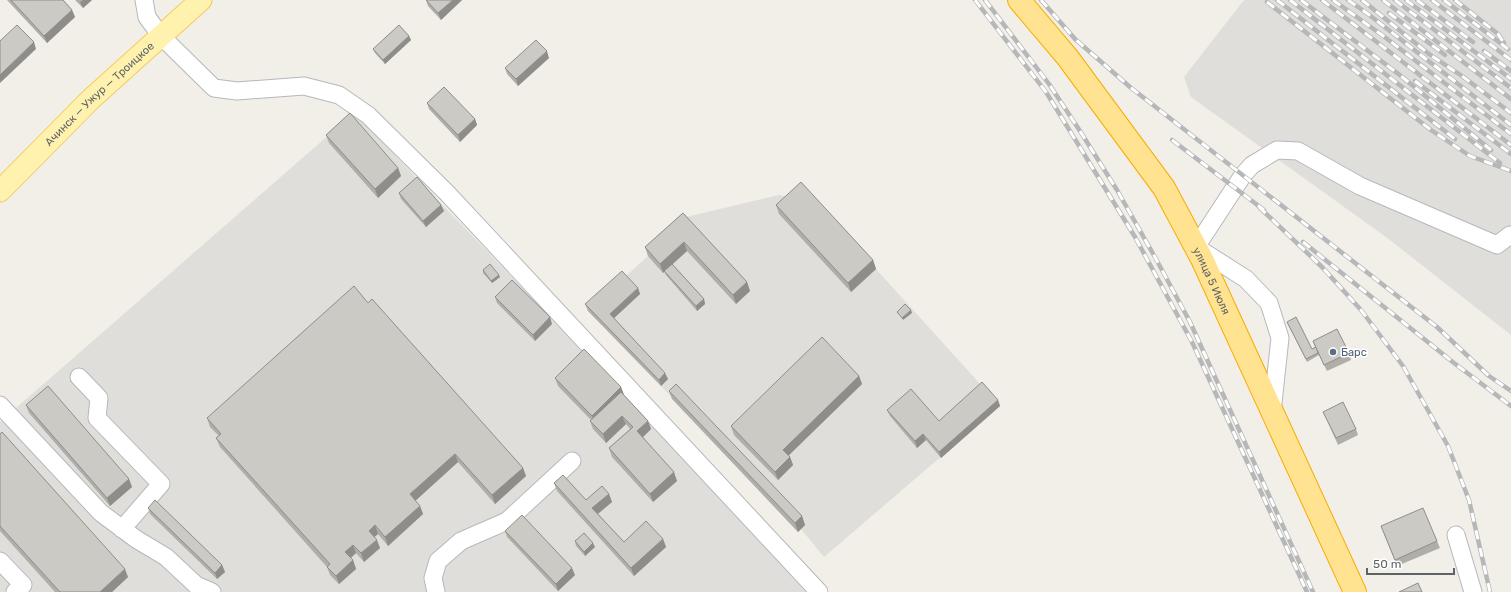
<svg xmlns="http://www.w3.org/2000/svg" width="1511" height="592" viewBox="0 0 1511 592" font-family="Rubik,sans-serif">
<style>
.industrial{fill:#e0deda}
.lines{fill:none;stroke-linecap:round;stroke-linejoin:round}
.minor-casing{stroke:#b5b8bc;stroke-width:19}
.major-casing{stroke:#f5cb5d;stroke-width:23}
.highway-casing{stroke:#f9ac00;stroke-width:24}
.minor{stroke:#fff;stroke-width:17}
.major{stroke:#fff2af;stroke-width:21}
.highway{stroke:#ffe391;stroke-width:22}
.rail-casing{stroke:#b6b7b8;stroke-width:4.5}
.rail{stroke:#fff;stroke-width:3;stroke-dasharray:9;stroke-linecap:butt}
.wall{fill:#afaea9}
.shaded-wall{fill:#8f8d8a}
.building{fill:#cccac5;stroke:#8f8d8a}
.service-dot{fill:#5c6f8a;stroke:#fff;stroke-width:1.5}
.labels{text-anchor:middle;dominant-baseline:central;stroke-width:3;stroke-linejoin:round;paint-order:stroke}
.street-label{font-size:11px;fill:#5f6368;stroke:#fff}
.service-label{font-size:11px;fill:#4e5e75;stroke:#fff;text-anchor:start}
</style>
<rect width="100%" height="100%" fill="#f1efe8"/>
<g class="industrial">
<path d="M 1244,0 L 1511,0 L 1511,335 L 1386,237 L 1191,97 L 1184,77 Z"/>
<path d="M 354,113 L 589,357 L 806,592 L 0,592 L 0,422 Z"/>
<path d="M 779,195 L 796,199 L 876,269 L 1000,406 L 824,557 L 801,529 L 798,532 L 661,386 L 588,311 L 686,221 L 686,217 Z"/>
</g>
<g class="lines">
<defs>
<g id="minor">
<path d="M 144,0 L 147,17 L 161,36 L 214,88 L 237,91 L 304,86 L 339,95 L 368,115 L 447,193 L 819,592"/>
<path d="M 79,377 L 99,398 L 97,418 L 161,484 L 122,529"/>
<path d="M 0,405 L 101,513 L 136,539 L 166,557 L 196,585 L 212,592"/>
<path d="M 1272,412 L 1280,338 L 1269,303 L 1246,279 L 1196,247 L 1243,175 L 1252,165 L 1277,150 L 1298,151 L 1360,186 L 1497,245 L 1510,235 L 1511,236"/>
<path d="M 1456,535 L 1473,592"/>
<path d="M 0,561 L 23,585 L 15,592"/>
<path d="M 436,592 L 433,578 L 438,561 L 461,541 L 507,521 L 572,461"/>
</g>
<g id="major">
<path id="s1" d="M 0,191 L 91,99 L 201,0"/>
</g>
<g id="highway">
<path id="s2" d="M 1019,0 L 1068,58 L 1164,188 L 1202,259 L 1355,592"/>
</g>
</defs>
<use href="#minor" class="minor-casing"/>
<use href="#major" class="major-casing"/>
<use href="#highway" class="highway-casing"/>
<use href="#minor" class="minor"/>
<use href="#major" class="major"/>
<use href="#highway" class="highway"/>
<defs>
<g id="rail">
<path d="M 975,0 L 1046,92 L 1135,237 L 1192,342 L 1307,592"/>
<path d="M 985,0 L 1049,84 L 1080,131 L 1117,190 L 1156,259 L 1190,322 L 1313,592"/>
<path d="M 1041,0 L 1075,39 L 1130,87 L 1437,327 L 1489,376 L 1511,391"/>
<path d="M 1277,0 L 1455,139"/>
<path d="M 1290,0 L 1500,163"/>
<path d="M 1301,0 L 1401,76 L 1491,150"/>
<path d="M 1322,0 L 1511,145"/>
<path d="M 1333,0 L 1382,35 L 1511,134"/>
<path d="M 1348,0 L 1368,14 L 1511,125"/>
<path d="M 1362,0 L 1429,54 L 1462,76 L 1511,113"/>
<path d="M 1383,0 L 1511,99"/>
<path d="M 1395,0 L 1511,88"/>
<path d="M 1406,0 L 1511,79"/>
<path d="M 1417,0 L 1473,42"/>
<path d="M 1432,0 L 1511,60"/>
<path d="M 1444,0 L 1508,49"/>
<path d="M 1455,0 L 1498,34 L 1504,43"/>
<path d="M 1267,2 L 1431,130 L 1470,156 L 1511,171"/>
<path d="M 1389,13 L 1445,55"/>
<path d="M 1484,51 L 1511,71"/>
<path d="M 1415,81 L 1511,154"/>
<path d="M 1172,140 L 1264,210"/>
<path d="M 1259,207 L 1322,267 L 1361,310 L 1403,366 L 1448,446 L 1469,500 L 1490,592"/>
<path d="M 1303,242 L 1454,363 L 1511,406"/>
</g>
</defs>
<use href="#rail" class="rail-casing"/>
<use href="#rail" class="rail"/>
</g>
<g class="wall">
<path d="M 7,0 L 63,0 L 72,10 L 75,17 L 47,43 Z"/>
<path d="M 75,0 L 92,0 L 83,8 Z"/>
<path d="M 426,0 L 462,0 L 441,20 L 428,6 Z"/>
<path d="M 409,36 L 411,40 L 385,64 L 375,53 L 373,49 Z"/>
<path d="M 549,58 L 518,86 L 507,74 L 505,68 Z"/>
<path d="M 427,103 L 475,119 L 477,125 L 460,142 L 429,109 Z"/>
<path d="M 326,135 L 398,168 L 401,176 L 378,198 L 329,143 Z"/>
<path d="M 399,193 L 441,205 L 444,211 L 426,227 L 401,199 Z"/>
<path d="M 776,205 L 873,260 L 876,269 L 851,292 L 779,214 Z"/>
<path d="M 683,213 L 747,282 L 750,291 L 736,304 L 687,251 L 672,264 L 704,299 L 705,304 L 697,311 L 666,275 L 664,271 L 663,273 L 648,256 L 645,247 Z"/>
<path d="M 483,270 L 500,277 L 492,283 L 483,273 Z"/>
<path d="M 638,288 L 640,294 L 614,318 L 668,379 L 661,386 L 588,311 L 585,304 Z"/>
<path d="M 495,297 L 552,324 L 535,341 L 497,303 Z"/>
<path d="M 368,303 L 523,468 L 526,476 L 495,504 L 458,462 L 415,501 L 420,506 L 423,514 L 388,546 L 378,534 L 374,537 L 380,548 L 364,562 L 356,553 L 351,558 L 353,560 L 356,569 L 339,584 L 330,575 L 327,567 L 220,447 L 216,438 L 219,436 L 210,427 L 207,418 Z"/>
<path d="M 1288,324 L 1312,349 L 1315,347 L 1313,341 L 1349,353 L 1351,360 L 1327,371 L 1319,355 L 1307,362 Z"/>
<path d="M 859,376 L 862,384 L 789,455 L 790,457 L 793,465 L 778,480 L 734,435 L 731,426 Z"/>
<path d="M 555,378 L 621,387 L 624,395 L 648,421 L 651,429 L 643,437 L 677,481 L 653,502 L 612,457 L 609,448 L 630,429 L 626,424 L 606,443 L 593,429 L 590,421 L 591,420 L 558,386 Z"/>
<path d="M 669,391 L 802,516 L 805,525 L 798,532 L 672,399 Z"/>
<path d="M 998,400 L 1000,406 L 941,458 L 926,440 L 917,448 L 890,416 L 887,410 L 939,421 Z"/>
<path d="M 26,405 L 129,479 L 132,487 L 110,506 L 29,413 Z"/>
<path d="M 1323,412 L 1356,429 L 1358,435 L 1338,445 L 1326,418 Z"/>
<path d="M 0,434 L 128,577 L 112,592 L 55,592 L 0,531 Z"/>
<path d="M 554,483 L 586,500 L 609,494 L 612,502 L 598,514 L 624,542 L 663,539 L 666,547 L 634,576 L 557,491 Z"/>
<path d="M 148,508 L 222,565 L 225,572 L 217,579 L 150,514 Z"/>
<path d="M 1381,526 L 1437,541 L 1440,548 L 1397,566 Z"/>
<path d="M 505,531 L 575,575 L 558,591 L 507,537 Z"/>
<path d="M 575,541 L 595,547 L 585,556 L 576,546 Z"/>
</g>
<g class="shaded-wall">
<path d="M 83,0 L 92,0 L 83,8 L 80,2 Z"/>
<path d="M 453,0 L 462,0 L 441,20 L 438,13 Z"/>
<path d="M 72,10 L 75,17 L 47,43 L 44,36 Z"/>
<path d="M 409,36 L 411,40 L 385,64 L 383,60 Z"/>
<path d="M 34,42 L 36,49 L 0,83 L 0,75 Z"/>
<path d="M 547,51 L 549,58 L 518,86 L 516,79 Z"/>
<path d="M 475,119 L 477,125 L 460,142 L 458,135 Z"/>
<path d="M 398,168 L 401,176 L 378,198 L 375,189 Z"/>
<path d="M 441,205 L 444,211 L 426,227 L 423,221 Z"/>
<path d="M 684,242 L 687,251 L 663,273 L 660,264 Z"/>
<path d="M 873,260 L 876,269 L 851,292 L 848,283 Z"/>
<path d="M 499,275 L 500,277 L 492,283 L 491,281 Z"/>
<path d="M 747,282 L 750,291 L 736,304 L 733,295 Z"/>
<path d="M 638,288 L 640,294 L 612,320 L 610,314 Z"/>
<path d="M 704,299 L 705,304 L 697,311 L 696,306 Z"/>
<path d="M 911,310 L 912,313 L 903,320 L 902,318 Z"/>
<path d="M 550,317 L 552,324 L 535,341 L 533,335 Z"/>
<path d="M 665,373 L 668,379 L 661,386 L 659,380 Z"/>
<path d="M 859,376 L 862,384 L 786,458 L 783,450 Z"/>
<path d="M 621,387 L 624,395 L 595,424 L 592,416 Z"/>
<path d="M 998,400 L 1000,406 L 941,458 L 939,452 Z"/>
<path d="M 622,416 L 626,424 L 606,443 L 603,434 Z"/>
<path d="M 648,421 L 651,429 L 640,440 L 637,431 Z"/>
<path d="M 923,434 L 926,440 L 917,448 L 915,441 Z"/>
<path d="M 455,454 L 458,462 L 413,503 L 410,494 Z"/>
<path d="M 790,457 L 793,465 L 778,480 L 775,472 Z"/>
<path d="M 523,468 L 526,476 L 495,504 L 492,495 Z"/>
<path d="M 674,472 L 677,481 L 653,502 L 650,494 Z"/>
<path d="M 129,479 L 132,487 L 110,506 L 107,498 Z"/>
<path d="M 609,494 L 612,502 L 595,516 L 592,508 Z"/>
<path d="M 420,506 L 423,514 L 388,546 L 385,537 Z"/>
<path d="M 802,516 L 805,525 L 798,532 L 795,523 Z"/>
<path d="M 375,525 L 378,534 L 372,539 L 369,531 Z"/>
<path d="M 663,539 L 666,547 L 634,576 L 631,568 Z"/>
<path d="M 377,540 L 380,548 L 364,562 L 361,553 Z"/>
<path d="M 593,543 L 595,547 L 585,556 L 584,552 Z"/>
<path d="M 353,545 L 356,553 L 348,560 L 345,552 Z"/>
<path d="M 353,560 L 356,569 L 339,584 L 336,576 Z"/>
<path d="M 222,565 L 225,572 L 217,579 L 215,573 Z"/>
<path d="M 572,568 L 575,575 L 558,591 L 556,584 Z"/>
<path d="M 125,569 L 128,577 L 112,592 L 100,592 Z"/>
</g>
<g class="building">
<path d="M 11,0 L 63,0 L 72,10 L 44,36 Z"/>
<path d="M 426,0 L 453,0 L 438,13 Z"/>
<path d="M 17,25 L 34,42 L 0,75 L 0,41 Z"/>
<path d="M 399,25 L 409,36 L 383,60 L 373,49 Z"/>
<path d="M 536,40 L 547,51 L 516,79 L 505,68 Z"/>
<path d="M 444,87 L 475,119 L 458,135 L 427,103 Z"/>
<path d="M 350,113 L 398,168 L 375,189 L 326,135 Z"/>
<path d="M 417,177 L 441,205 L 423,221 L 399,193 Z"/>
<path d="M 801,182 L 873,260 L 848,283 L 776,205 Z"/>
<path d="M 683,213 L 747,282 L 733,295 L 684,242 L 660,264 L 645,247 Z"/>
<path d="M 490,264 L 499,275 L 491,281 L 483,270 Z"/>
<path d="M 672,264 L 704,299 L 696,306 L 664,271 Z"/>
<path d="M 622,271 L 638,288 L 610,314 L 665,373 L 659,380 L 585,304 Z"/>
<path d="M 512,280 L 550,317 L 533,335 L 495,297 Z"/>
<path d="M 354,286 L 368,303 L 372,299 L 523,468 L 492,495 L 455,454 L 410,494 L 420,506 L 385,537 L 375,525 L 369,531 L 377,540 L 361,553 L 353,545 L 345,552 L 353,560 L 336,576 L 327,567 L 330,564 L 216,438 L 221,434 L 207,418 Z"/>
<path d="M 905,304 L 911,310 L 902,318 L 897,312 Z"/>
<path d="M 1296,317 L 1312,349 L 1316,347 L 1318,353 L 1306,359 L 1287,322 Z"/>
<path d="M 1337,329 L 1349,353 L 1324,365 L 1313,341 Z"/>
<path d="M 822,337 L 859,376 L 783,450 L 790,457 L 775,472 L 731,426 Z"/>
<path d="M 584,349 L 621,387 L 592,416 L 555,378 Z"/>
<path d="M 982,382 L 998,400 L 939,452 L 923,434 L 915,441 L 887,410 L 911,389 L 939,421 Z"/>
<path d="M 676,384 L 802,516 L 795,523 L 669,391 Z"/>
<path d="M 48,386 L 129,479 L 107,498 L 26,405 Z"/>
<path d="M 621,392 L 648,421 L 637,431 L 674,472 L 650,494 L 609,448 L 633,427 L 622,416 L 603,434 L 590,421 Z"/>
<path d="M 1343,402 L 1356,429 L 1336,438 L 1323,412 Z"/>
<path d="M 2,432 L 125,569 L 100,592 L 60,592 L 0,526 L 0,434 Z"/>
<path d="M 563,475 L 586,500 L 602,486 L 609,494 L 592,508 L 624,542 L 646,521 L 663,539 L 631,568 L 554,483 Z"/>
<path d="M 155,500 L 222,565 L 215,573 L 148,508 Z"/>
<path d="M 1423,508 L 1437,541 L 1395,560 L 1381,526 Z"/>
<path d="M 522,515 L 572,568 L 556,584 L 505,531 Z"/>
<path d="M 584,533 L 593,543 L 584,552 L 575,541 Z"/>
<path d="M 1418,583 L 1422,592 L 1399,592 Z"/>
</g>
<circle class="service-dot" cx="1333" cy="352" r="4"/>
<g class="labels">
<g class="street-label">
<text stroke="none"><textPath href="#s1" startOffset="139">Ачинск — Ужур — Троицкое</textPath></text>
<text stroke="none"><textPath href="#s2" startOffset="342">улица 5 Июля</textPath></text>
</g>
<g class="service-label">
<text x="1341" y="352">Барс</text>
</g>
</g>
<path d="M1367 568v6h87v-6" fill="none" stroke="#5f6368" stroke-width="2"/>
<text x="1373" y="568" font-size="12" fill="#5f6368" stroke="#ffffff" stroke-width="3" paint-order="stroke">50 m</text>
</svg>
